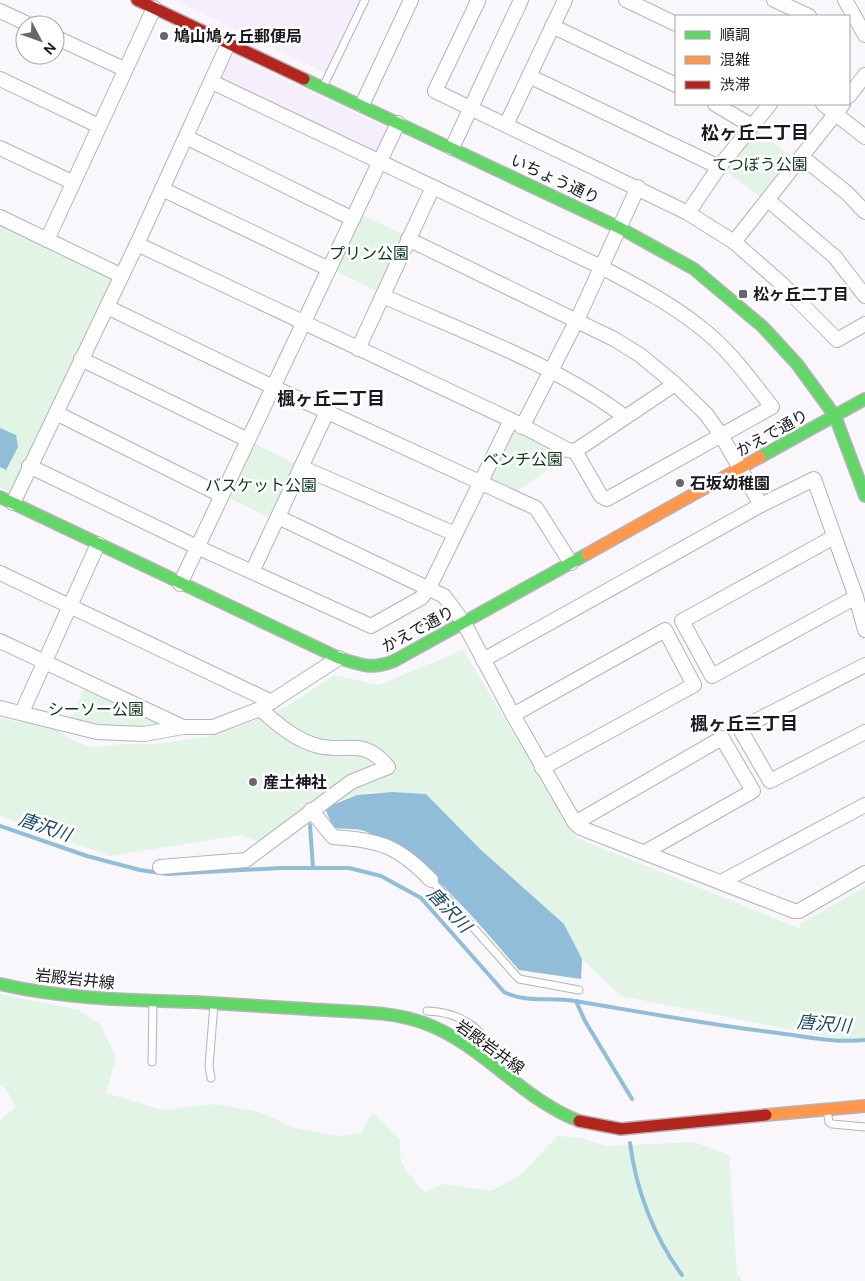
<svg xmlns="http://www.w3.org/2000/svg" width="865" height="1281" viewBox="0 0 865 1281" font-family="'DM Sans','Noto Sans JP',sans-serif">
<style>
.built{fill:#f4eefd}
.green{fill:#e1f4e6}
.water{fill:#91bdd9}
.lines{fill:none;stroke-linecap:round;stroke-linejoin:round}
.stream{stroke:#91bdd9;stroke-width:4}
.lane-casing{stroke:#b5b3b9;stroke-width:9}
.street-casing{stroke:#b5b3b9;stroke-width:16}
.fast-casing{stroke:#b5b3b9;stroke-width:14}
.slow-casing{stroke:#b5b3b9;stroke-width:14}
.jam-casing{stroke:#b5b3b9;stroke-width:14}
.lane{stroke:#fefeff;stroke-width:7}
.street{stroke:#fefeff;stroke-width:14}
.fast{stroke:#63d668;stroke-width:11}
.slow{stroke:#ff974d;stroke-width:11}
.jam{stroke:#b3261e;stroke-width:11}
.poi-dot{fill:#69656c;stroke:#fff;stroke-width:2}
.labels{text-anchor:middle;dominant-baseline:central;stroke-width:5;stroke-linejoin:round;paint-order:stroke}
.poi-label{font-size:16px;font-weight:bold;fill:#1b171f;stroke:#fff;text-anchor:start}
.park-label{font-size:16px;fill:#0a3619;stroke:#fff}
.street-label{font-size:16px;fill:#1b171f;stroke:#fff}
.neighbourhood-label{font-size:18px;font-weight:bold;fill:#1b171f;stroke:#fff}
.water-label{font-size:18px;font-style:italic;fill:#174964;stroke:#fff}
</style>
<rect width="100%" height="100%" fill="#f9f7fc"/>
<g class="built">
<path d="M 174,0 L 369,0 L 332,76 Z"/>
<path d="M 230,54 L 389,129 L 378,152 L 222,81 L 220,75 Z"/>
</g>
<g class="green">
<path d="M 756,130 L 795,159 L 763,199 L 725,170 Z"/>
<path d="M 359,214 L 405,235 L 379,292 L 333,270 Z"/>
<path d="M 0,225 L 113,279 L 12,493 L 0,487 Z"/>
<path d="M 513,428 L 569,455 L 516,492 L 489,479 Z"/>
<path d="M 253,443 L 298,465 L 273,519 L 227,497 Z"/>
<path d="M 463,650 L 577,838 L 801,929 L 800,924 L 865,887 L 865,1041 L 844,1040 L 621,996 L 582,959 L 564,924 L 480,849 L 426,794 C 403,793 375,789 353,796 C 321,805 290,826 260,842 L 240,835 L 110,856 L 0,816 L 0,717 L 17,722 L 47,724 L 72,740 L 93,748 L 120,744 L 155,744 L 212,736 L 241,726 L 291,704 L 334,675 L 379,685 Z"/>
<path d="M 86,685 L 168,724 L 144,731 L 98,728 L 70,721 Z"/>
<path d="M 0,994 L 79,1010 L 101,1025 L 116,1058 L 106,1093 L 162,1110 L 216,1104 L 255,1111 L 275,1118 L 290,1127 L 339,1136 L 362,1133 L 372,1112 L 400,1139 C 398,1167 407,1172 425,1192 L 443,1184 L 492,1191 L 520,1175 L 558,1136 L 581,1138 L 606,1146 L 694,1142 L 729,1155 L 737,1273 L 742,1281 L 0,1281 L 0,1120 L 16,1107 L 6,1089 L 0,1084 Z"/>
</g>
<g class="water">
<path d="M 0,428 L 16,435 L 18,447 L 6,470 L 0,467 Z"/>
<path d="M 392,792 L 426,794 L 480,849 L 564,924 L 582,959 L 581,979 L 519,970 C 477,922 426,857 367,832 C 358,828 344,829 333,828 L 325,808 L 357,795 Z"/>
</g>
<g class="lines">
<g class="stream">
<path d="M 310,825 L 313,868"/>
<path d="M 0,826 L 87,856 L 140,870 L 168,874 L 281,868 L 349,868 L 381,876 L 421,898 L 504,992 C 526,1003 551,997 575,1001 C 642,1012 710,1025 778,1033 C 807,1037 836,1043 865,1040"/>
<path d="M 576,1001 L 585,1021 L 632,1099"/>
<path d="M 630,1143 C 636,1190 654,1237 682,1275"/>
</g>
<defs>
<g id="lane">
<path d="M 323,87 L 365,0"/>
<path d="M 431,880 L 519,979 L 579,990"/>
<path d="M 427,1011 C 461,1012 488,1030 496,1063"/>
<path d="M 152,1062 L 153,1002"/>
<path d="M 211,1078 L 209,1066 L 214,1004"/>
<path d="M 827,1110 L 829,1122 L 832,1124 L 865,1127"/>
</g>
<g id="street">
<path d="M 477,0 L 478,1 L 435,91 L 688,213 L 734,242 L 782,284 L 837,340 L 865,324"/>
<path d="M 626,0 L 676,24"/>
<path d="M 774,0 L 809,16"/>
<path d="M 845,0 L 865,35"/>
<path d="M 0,11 L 30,25"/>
<path d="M 552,26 L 676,85"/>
<path d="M 55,37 L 124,69"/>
<path d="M 529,76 L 719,167"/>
<path d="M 0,79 L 99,126"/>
<path d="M 212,82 L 601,267 C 635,285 670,303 700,327 C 729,349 750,379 772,407 L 607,499 L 601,496 L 575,451"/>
<path d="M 849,96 L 865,75"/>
<path d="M 715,104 L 752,126"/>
<path d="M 823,104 L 865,137"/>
<path d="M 362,105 L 411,0"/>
<path d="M 506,125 L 565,0"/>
<path d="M 186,137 L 353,219"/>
<path d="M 0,148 L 72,182"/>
<path d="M 452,148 L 521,0"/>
<path d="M 802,157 L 847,193 L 865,212"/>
<path d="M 162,189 L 329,269"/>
<path d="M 768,200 L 835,257 L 865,296"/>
<path d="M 688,213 L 719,167 L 770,104"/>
<path d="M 0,217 L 120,275"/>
<path d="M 408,239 L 614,339 L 640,355 L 675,384"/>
<path d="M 47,240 L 154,8"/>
<path d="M 734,242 L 843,104"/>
<path d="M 137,244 L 511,420 L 568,450 L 575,451 L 675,384 L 706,414 L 721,435 L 761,505"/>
<path d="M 383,296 C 461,331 557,365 625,417"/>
<path d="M 107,307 L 273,387 L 536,508 L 571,563"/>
<path d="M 358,349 L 433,187"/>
<path d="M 81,359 L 248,440"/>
<path d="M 56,413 L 221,495"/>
<path d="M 522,427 L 577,320 L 638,187"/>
<path d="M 29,466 L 197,547 L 371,626 L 421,598 L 429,588 L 511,420"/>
<path d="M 301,467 L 455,534"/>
<path d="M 13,503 L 137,244 L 229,42"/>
<path d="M 278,517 L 444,596 L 464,623 L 513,715 L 575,823 L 581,828 L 794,911 L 799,911 L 865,873"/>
<path d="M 834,537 L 682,621 L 712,676 L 856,597"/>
<path d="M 252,572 L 327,412"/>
<path d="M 0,573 L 272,702"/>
<path d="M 180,584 L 398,123"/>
<path d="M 0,641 L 183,727"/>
<path d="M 483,660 L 761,505 L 814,479 L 856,597 L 865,630"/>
<path d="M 865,665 L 740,729 L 770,781 L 865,732"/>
<path d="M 0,708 L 97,732 L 144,734 L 183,727 L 213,727 L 260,709 L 339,658"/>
<path d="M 22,712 L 98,544"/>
<path d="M 513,715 L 665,630 L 694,685 L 542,768"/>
<path d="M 311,810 L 333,837 C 380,840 398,846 431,880"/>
<path d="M 575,823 L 722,738 L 753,791 L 645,852"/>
<path d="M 160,867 L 246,860 L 351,782 L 388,767 C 364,737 348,753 318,746 C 295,740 277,724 260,709"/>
<path d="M 723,881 L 865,805"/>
</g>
<g id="fast">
<path d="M 304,79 L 620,228 L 694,269 L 763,327 L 797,364 L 835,416 L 865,496"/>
<path d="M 760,457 L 865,399"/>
<path d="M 0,497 L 339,658 C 361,665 371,670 394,661 L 587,554"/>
<path d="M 0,984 C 65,999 129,1000 195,1002 C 233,1004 270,1007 308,1009 C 346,1012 388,1010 424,1023 C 482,1044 520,1098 579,1121"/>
</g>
<g id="slow">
<path d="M 587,554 L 760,457"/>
<path d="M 766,1115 L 865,1106"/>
</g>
<g id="jam">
<path d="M 137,0 L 304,79"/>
<path d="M 579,1121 L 621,1129 L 766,1115"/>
</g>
</defs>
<use href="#lane" class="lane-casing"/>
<use href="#street" class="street-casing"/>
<use href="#fast" class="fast-casing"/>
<use href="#slow" class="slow-casing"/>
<use href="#jam" class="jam-casing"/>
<use href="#lane" class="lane"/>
<use href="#street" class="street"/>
<use href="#fast" class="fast"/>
<use href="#slow" class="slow"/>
<use href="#jam" class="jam"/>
</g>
<g class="poi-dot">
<circle cx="164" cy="36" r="5"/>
<rect x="738" y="289" width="10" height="10" rx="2.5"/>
<circle cx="680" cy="483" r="5"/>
<circle cx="253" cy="782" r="5"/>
</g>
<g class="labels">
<g class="poi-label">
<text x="174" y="36">鳩山鳩ヶ丘郵便局</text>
<text x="753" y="294">松ヶ丘二丁目</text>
<text x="690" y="483">石坂幼稚園</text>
<text x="263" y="782">産土神社</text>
</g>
<g class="park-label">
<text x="760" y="164">てつぼう公園</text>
<text x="369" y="253">プリン公園</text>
<text x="523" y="459">ベンチ公園</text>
<text x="261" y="485">バスケット公園</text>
<text x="96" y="709">シーソー公園</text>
</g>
<g class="street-label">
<text transform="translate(555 179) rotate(25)">いちょう通り</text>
<text transform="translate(772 433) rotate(-29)">かえで通り</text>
<text transform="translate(418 629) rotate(-28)">かえで通り</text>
<text transform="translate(75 979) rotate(6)">岩殿岩井線</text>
<text transform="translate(490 1047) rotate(36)">岩殿岩井線</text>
</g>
<g class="neighbourhood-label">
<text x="755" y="133">松ヶ丘二丁目</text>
<text x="331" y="399">楓ヶ丘二丁目</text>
<text x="744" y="724">楓ヶ丘三丁目</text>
</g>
<g class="water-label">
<text transform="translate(45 827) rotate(19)">唐沢川</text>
<text transform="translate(449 910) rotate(46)">唐沢川</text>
<text transform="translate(824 1024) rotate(5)">唐沢川</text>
</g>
</g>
<rect x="675" y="15" width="175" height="90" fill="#ffffff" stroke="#a4a2a5"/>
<rect x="685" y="31" width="25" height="8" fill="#63d668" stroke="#a4a2a5"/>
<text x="720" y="40" font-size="15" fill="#1b171f">順調</text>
<rect x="685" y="56" width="25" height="8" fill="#ff974d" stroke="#a4a2a5"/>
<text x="720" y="65" font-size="15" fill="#1b171f">混雑</text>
<rect x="685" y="81" width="25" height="8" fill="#b3261e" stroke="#a4a2a5"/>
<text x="720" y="90" font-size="15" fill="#1b171f">渋滞</text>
<g transform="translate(40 40) rotate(131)"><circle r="24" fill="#ffffff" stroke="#a4a2a5"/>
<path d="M0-4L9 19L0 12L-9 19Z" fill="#69656c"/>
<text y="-8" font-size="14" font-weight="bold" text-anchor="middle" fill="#1b171f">N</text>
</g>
</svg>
